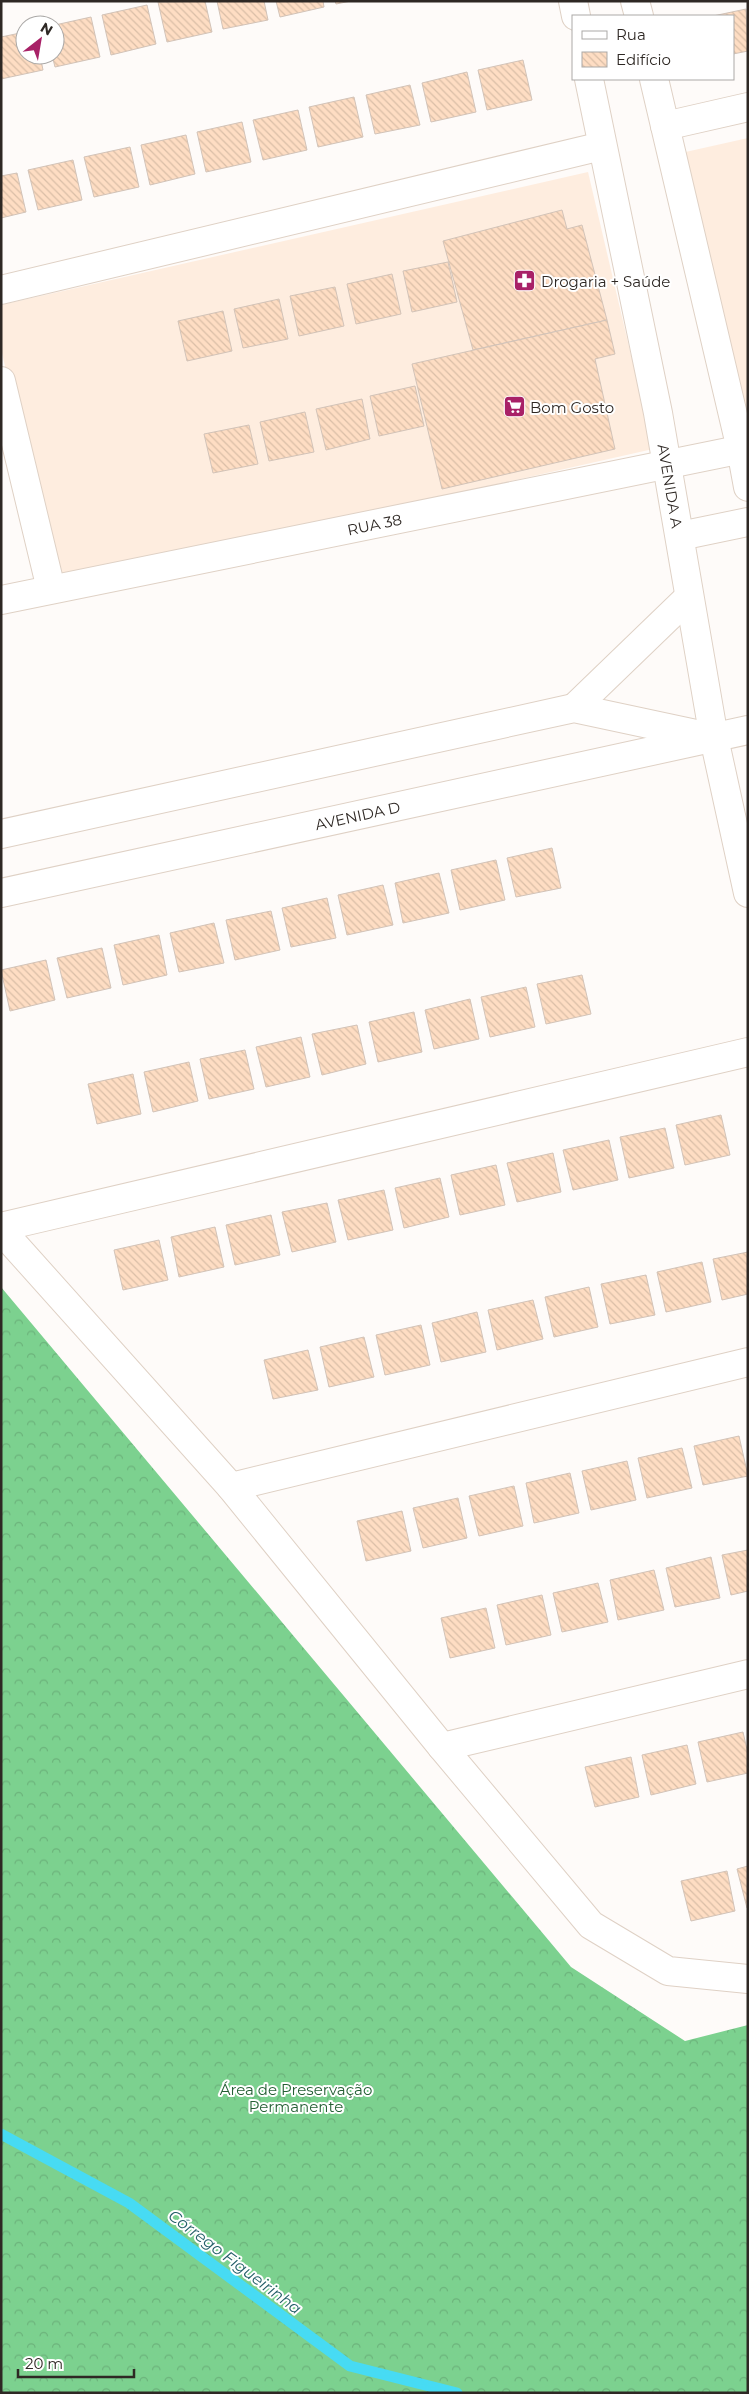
<svg xmlns="http://www.w3.org/2000/svg" width="749" height="2394" viewBox="0 0 749 2394" font-family="Montserrat,sans-serif">
<style>
.built{fill:#feeddf}
.forest{fill:url(#forest-crowns)}
.lines{fill:none;stroke-linecap:round;stroke-linejoin:round}
.stream{stroke:#47dbf3;stroke-width:11}
.building{fill:url(#building-back-hatch);stroke:#d2c3b8}
.minor-casing{stroke:#dfd1c5;stroke-width:30}
.minor{stroke:#fff;stroke-width:28}
.labels{text-anchor:middle;dominant-baseline:central;stroke-width:4;stroke-linejoin:round;paint-order:stroke}
.poi-label{font-size:15px;fill:#2e2824;stroke:#fff;text-anchor:start}
.street-label{font-size:15px;fill:#2e2824;stroke:#fff}
.park-label{font-size:15px;fill:#256035;stroke:#fff}
.water-label{font-size:16px;font-style:italic;fill:#245f69;stroke:#fff}
</style>
<defs>
<pattern id="forest-crowns" width="20" height="18" patternUnits="userSpaceOnUse" patternTransform="scale(1.25)"><rect width="20" height="18" fill="#7cd18f"/><path d="M2 6a3 3 0 1 1 6 0M12 15a3 3 0 1 1 6 0" fill="none" stroke="#6cb37b"/></pattern>
<pattern id="building-back-hatch" width="6" height="6" patternUnits="userSpaceOnUse" patternTransform="scale(1.25)"><rect width="6" height="6" fill="#feddc3"/><path d="M-1 5l2 2M0 0l6 6M5-1l2 2" fill="none" stroke="#dabea7"/></pattern>
</defs>
<rect width="100%" height="100%" fill="#fefbf9"/>
<g class="built">
<path d="M 748,138 L 748,429 L 681,153 Z"/>
<path d="M 588,172 L 653,449 L 56,584 L 1,349 L 1,305 Z"/>
</g>
<path class="forest" d="M 1,1287 L 571,1967 L 685,2041 L 748,2025 L 748,2393 L 1,2393 Z"/>
<g class="lines">
<path class="stream" d="M 1,2134 L 129,2203 L 350,2366 L 457,2393"/>
</g>
<g class="building">
<path d="M 205,1 L 212,32 L 167,42 L 158,2 Z"/>
<path d="M 217,1 L 264,1 L 268,20 L 223,29 Z"/>
<path d="M 276,1 L 323,1 L 324,7 L 280,17 Z"/>
<path d="M 335,1 L 351,1 L 336,4 Z"/>
<path d="M 147,5 L 156,44 L 111,55 L 102,15 Z"/>
<path d="M 746,9 L 748,51 L 733,54 L 733,16 L 713,16 Z"/>
<path d="M 91,17 L 100,57 L 55,67 L 52,55 L 55,55 L 55,25 Z"/>
<path d="M 25,32 L 25,55 L 40,55 L 43,70 L 1,79 L 1,37 Z"/>
<path d="M 523,60 L 532,100 L 487,110 L 478,70 Z"/>
<path d="M 467,72 L 476,112 L 431,122 L 422,83 Z"/>
<path d="M 410,85 L 420,125 L 375,134 L 366,95 Z"/>
<path d="M 354,97 L 363,137 L 318,147 L 309,107 Z"/>
<path d="M 298,110 L 307,150 L 263,160 L 253,120 Z"/>
<path d="M 242,122 L 251,162 L 206,172 L 197,132 Z"/>
<path d="M 186,135 L 195,174 L 150,185 L 141,145 Z"/>
<path d="M 130,147 L 139,187 L 94,197 L 84,157 Z"/>
<path d="M 73,160 L 82,200 L 38,210 L 28,170 Z"/>
<path d="M 17,173 L 26,212 L 1,218 L 1,176 Z"/>
<path d="M 562,210 L 567,229 L 582,225 L 607,320 L 473,350 L 443,241 Z"/>
<path d="M 448,262 L 457,302 L 412,312 L 403,271 Z"/>
<path d="M 392,274 L 401,314 L 356,324 L 347,284 Z"/>
<path d="M 335,287 L 344,326 L 299,336 L 290,296 Z"/>
<path d="M 279,299 L 288,339 L 243,348 L 234,309 Z"/>
<path d="M 223,311 L 232,351 L 187,361 L 178,321 Z"/>
<path d="M 607,320 L 615,354 L 595,359 L 615,449 L 442,489 L 412,364 Z"/>
<path d="M 415,386 L 424,426 L 379,436 L 370,396 Z"/>
<path d="M 362,399 L 370,439 L 326,450 L 316,409 Z"/>
<path d="M 305,412 L 314,452 L 269,461 L 260,422 Z"/>
<path d="M 249,425 L 258,464 L 213,473 L 204,434 Z"/>
<path d="M 552,848 L 561,888 L 516,897 L 507,858 Z"/>
<path d="M 496,860 L 505,900 L 460,910 L 451,870 Z"/>
<path d="M 439,873 L 449,913 L 403,923 L 395,883 Z"/>
<path d="M 383,885 L 393,925 L 347,935 L 338,895 Z"/>
<path d="M 327,898 L 336,938 L 291,947 L 282,908 Z"/>
<path d="M 271,911 L 280,950 L 235,960 L 226,920 Z"/>
<path d="M 214,923 L 224,963 L 179,972 L 170,933 Z"/>
<path d="M 159,935 L 167,975 L 123,985 L 114,945 Z"/>
<path d="M 102,948 L 111,988 L 67,998 L 57,958 Z"/>
<path d="M 46,960 L 55,1000 L 10,1011 L 1,970 Z"/>
<path d="M 582,975 L 591,1014 L 546,1024 L 537,984 Z"/>
<path d="M 526,987 L 535,1027 L 490,1037 L 481,997 Z"/>
<path d="M 470,999 L 479,1039 L 434,1049 L 425,1010 Z"/>
<path d="M 414,1012 L 422,1052 L 378,1062 L 369,1022 Z"/>
<path d="M 357,1025 L 366,1064 L 322,1075 L 312,1034 Z"/>
<path d="M 301,1037 L 310,1077 L 266,1087 L 256,1047 Z"/>
<path d="M 245,1050 L 254,1089 L 209,1099 L 200,1059 Z"/>
<path d="M 189,1062 L 198,1101 L 153,1112 L 144,1072 Z"/>
<path d="M 133,1074 L 141,1114 L 97,1124 L 88,1084 Z"/>
<path d="M 721,1115 L 730,1155 L 685,1165 L 676,1125 Z"/>
<path d="M 665,1128 L 674,1168 L 629,1178 L 620,1137 Z"/>
<path d="M 609,1140 L 618,1180 L 573,1190 L 563,1150 Z"/>
<path d="M 553,1153 L 561,1192 L 517,1202 L 507,1163 Z"/>
<path d="M 496,1165 L 505,1205 L 460,1215 L 451,1175 Z"/>
<path d="M 440,1178 L 449,1217 L 404,1228 L 395,1188 Z"/>
<path d="M 384,1190 L 393,1230 L 348,1240 L 338,1200 Z"/>
<path d="M 327,1203 L 336,1242 L 292,1252 L 282,1212 Z"/>
<path d="M 271,1215 L 280,1255 L 235,1265 L 226,1225 Z"/>
<path d="M 215,1227 L 224,1267 L 179,1277 L 171,1237 Z"/>
<path d="M 159,1240 L 168,1280 L 123,1290 L 114,1250 Z"/>
<path d="M 748,1252 L 748,1294 L 722,1300 L 713,1259 Z"/>
<path d="M 702,1262 L 711,1302 L 666,1312 L 657,1272 Z"/>
<path d="M 646,1275 L 655,1315 L 610,1324 L 601,1284 Z"/>
<path d="M 589,1287 L 598,1327 L 554,1337 L 545,1297 Z"/>
<path d="M 533,1300 L 543,1339 L 497,1350 L 488,1310 Z"/>
<path d="M 477,1312 L 486,1352 L 441,1362 L 432,1323 Z"/>
<path d="M 421,1325 L 430,1365 L 385,1375 L 376,1335 Z"/>
<path d="M 364,1337 L 374,1377 L 329,1387 L 320,1347 Z"/>
<path d="M 308,1350 L 318,1390 L 273,1399 L 264,1360 Z"/>
<path d="M 739,1436 L 748,1476 L 703,1485 L 694,1446 Z"/>
<path d="M 682,1448 L 692,1488 L 647,1498 L 638,1458 Z"/>
<path d="M 627,1461 L 636,1500 L 591,1510 L 582,1471 Z"/>
<path d="M 570,1473 L 579,1513 L 534,1523 L 526,1483 Z"/>
<path d="M 514,1486 L 523,1526 L 479,1536 L 469,1496 Z"/>
<path d="M 458,1498 L 467,1538 L 423,1548 L 413,1508 Z"/>
<path d="M 402,1511 L 411,1551 L 366,1561 L 357,1521 Z"/>
<path d="M 748,1550 L 748,1591 L 731,1595 L 722,1555 Z"/>
<path d="M 711,1557 L 720,1598 L 675,1607 L 666,1568 Z"/>
<path d="M 654,1570 L 664,1610 L 618,1620 L 610,1580 Z"/>
<path d="M 598,1583 L 608,1622 L 562,1632 L 553,1593 Z"/>
<path d="M 542,1595 L 551,1635 L 506,1645 L 497,1605 Z"/>
<path d="M 486,1608 L 495,1648 L 450,1658 L 441,1618 Z"/>
<path d="M 743,1732 L 748,1754 L 748,1773 L 707,1782 L 698,1742 Z"/>
<path d="M 687,1745 L 696,1784 L 651,1795 L 642,1755 Z"/>
<path d="M 631,1757 L 639,1797 L 595,1807 L 585,1767 Z"/>
<path d="M 748,1866 L 748,1908 L 747,1908 L 737,1869 Z"/>
<path d="M 727,1871 L 735,1911 L 691,1921 L 681,1881 Z"/>
</g>
<g class="lines">
<defs>
<g id="minor">
<path d="M 573,1 L 576,16"/>
<path d="M 635,1 L 639,16"/>
<path id="s1" d="M 589,79 L 658,413 L 714,738 L 748,893"/>
<path d="M 654,79 L 741,449 L 748,487"/>
<path d="M 665,126 L 748,107"/>
<path d="M 1,290 L 602,146"/>
<path d="M 1,381 L 51,589"/>
<path d="M 680,536 L 748,522"/>
<path id="s2" d="M 1,600 L 748,448"/>
<path d="M 574,708 L 689,597"/>
<path d="M 1,834 L 574,708 L 705,736"/>
<path id="s3" d="M 1,893 L 748,730"/>
<path d="M 1,1227 L 748,1052"/>
<path d="M 1,1230 L 231,1487 L 442,1747 L 591,1925 L 668,1971 L 748,1979"/>
<path d="M 231,1487 L 748,1362"/>
<path d="M 442,1747 L 748,1674"/>
</g>
</defs>
<use href="#minor" class="minor-casing"/>
<use href="#minor" class="minor"/>
</g>
<defs>
<symbol id="pharmacy-square" viewBox="-11 -11 22 22"><rect x="-9" y="-9" width="18" height="18" rx="4" fill="#a82167" stroke="#fff"/><path d="M-2-6h4v4h4v4h-4v4h-4v-4h-4v-4h4Z" fill="#fff"/></symbol>
<symbol id="supermarket-square" viewBox="-11 -11 22 22"><rect x="-9" y="-9" width="18" height="18" rx="4" fill="#a82167" stroke="#fff"/><path d="M-6-5.5h2.5l.6 2H6L4.5 2H-2.5L-4.4-4H-6ZM-1.5 3.2a1.3 1.3 0 1 0 .1 0ZM3 3.2a1.3 1.3 0 1 0 .1 0Z" fill="#fff"/></symbol>
</defs>
<g fill-rule="evenodd">
<use href="#pharmacy-square" x="512" y="268" width="25" height="25"/>
<use href="#supermarket-square" x="502" y="394" width="25" height="25"/>
</g>
<g class="labels">
<g class="poi-label">
<text x="541" y="281">Drogaria + Saúde</text>
<text x="530" y="407">Bom Gosto</text>
</g>
<g class="street-label">
<text stroke="none"><textPath href="#s1" startOffset="415">AVENIDA A</textPath></text>
<text stroke="none"><textPath href="#s2" startOffset="381">RUA 38</textPath></text>
<text stroke="none"><textPath href="#s3" startOffset="365">AVENIDA D</textPath></text>
</g>
<g class="park-label">
<text x="296" y="2089">Área de Preservação<tspan x="296" dy="17">Permanente</tspan></text>
</g>
<g class="water-label">
<text transform="translate(235 2262) rotate(37)">Córrego Figueirinha</text>
</g>
</g>
<rect width="749" height="2394" fill="none" stroke="#2e2824" stroke-width="5"/>
<rect x="572" y="15" width="162" height="65" fill="#ffffff" stroke="#aba9a7"/>
<rect x="582" y="31" width="25" height="8" fill="#ffffff" stroke="#aba9a7"/>
<text x="616" y="40" font-size="15" fill="#2e2824">Rua</text>
<rect x="582" y="52" width="25" height="15" fill="url(#building-back-hatch)" stroke="#aba9a7"/>
<text x="616" y="65" font-size="15" fill="#2e2824">Edifício</text>
<g transform="translate(40 40) rotate(31)"><circle r="24" fill="#ffffff" stroke="#aba9a7"/>
<path d="M0-4L9 19L0 12L-9 19Z" fill="#a82167"/>
<text y="-8" font-size="14" font-weight="bold" text-anchor="middle" fill="#2e2824">N</text>
</g>
<path d="M18 2369v8h116v-8" fill="none" stroke="#2e2824" stroke-width="2.5"/>
<text x="25" y="2369" font-size="15" fill="#2e2824" stroke="#ffffff" stroke-width="4" paint-order="stroke">20 m</text>
</svg>
